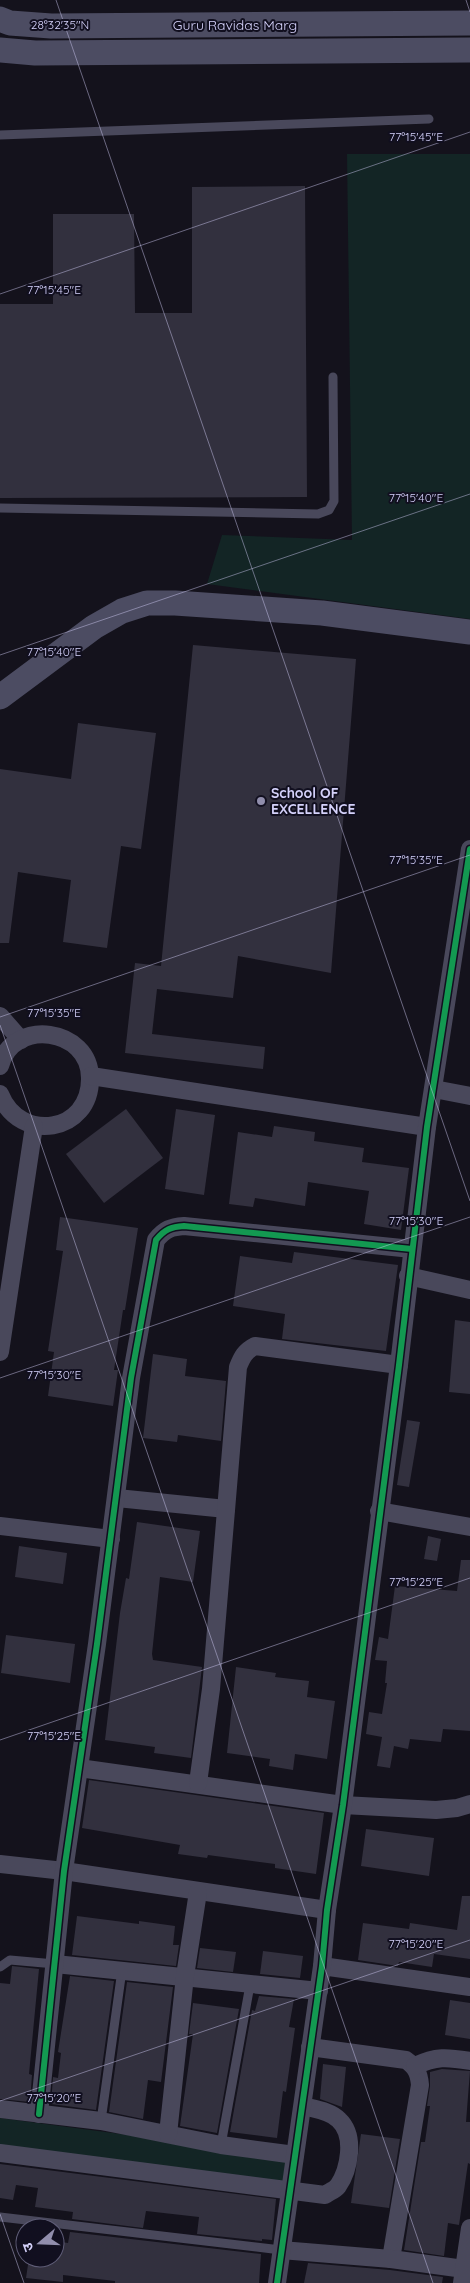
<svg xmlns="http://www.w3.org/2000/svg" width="470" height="2283" viewBox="0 0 470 2283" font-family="Quicksand,'Noto Sans Devanagari',sans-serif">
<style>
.green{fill:#132525}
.building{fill:#32303e}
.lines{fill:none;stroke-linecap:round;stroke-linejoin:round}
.lane{stroke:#49485b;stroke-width:9}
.street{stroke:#49485b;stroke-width:18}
.secondary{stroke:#4c4c62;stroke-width:25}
.cycleway-casing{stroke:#110f1f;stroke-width:9}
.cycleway{stroke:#139951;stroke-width:6}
.ticks{fill:none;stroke:#d4d1fa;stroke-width:1;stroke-opacity:0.45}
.poi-dot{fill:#918eac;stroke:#110f1f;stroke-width:2}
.labels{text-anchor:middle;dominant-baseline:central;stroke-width:4;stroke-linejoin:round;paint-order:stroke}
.street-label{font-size:14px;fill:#d4d1fa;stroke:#110f1f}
.poi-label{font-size:14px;font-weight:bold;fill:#d4d1fa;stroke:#110f1f;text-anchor:start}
.ticks-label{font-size:12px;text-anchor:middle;fill:#d4d1fa;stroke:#110f1f;stroke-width:4;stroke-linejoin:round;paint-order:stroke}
</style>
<rect width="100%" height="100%" fill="#14121c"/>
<g class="green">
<path d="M 347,154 L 470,154 L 470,619 L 207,584 L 222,535 L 352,540 Z"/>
<path d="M 0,2118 L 287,2156 L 284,2183 L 0,2145 Z"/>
</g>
<g class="building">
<path d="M 305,186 L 307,497 L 0,498 L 0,304 L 53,304 L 53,214 L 134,214 L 135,313 L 192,313 L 192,187 Z"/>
<path d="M 193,645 L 356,659 L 331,973 L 238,956 L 233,998 L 157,989 L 152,1034 L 265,1047 L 263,1069 L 125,1053 L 135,963 L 161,966 Z"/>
<path d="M 78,723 L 156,733 L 141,849 L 121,846 L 107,948 L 63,942 L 71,880 L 18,872 L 9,943 L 0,943 L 0,769 L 71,779 Z"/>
<path d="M 126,1109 L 163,1158 L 104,1203 L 66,1154 Z"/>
<path d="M 176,1109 L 215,1115 L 204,1195 L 165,1189 Z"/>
<path d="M 274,1126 L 315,1132 L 314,1141 L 364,1148 L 362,1162 L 409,1168 L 401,1230 L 364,1224 L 369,1191 L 308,1182 L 305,1206 L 255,1198 L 253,1207 L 229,1204 L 238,1132 L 272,1137 Z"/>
<path d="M 60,1217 L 138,1228 L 125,1310 L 123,1310 L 114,1370 L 118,1370 L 113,1406 L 48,1396 L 54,1352 L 48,1351 L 63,1251 L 56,1250 Z"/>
<path d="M 294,1252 L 398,1265 L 386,1351 L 282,1339 L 285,1314 L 233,1306 L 240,1256 L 292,1263 Z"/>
<path d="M 455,1320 L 470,1322 L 470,1394 L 449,1392 Z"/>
<path d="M 153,1354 L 187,1359 L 185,1376 L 226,1381 L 221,1441 L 178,1435 L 177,1442 L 143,1438 Z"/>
<path d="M 407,1420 L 420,1422 L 409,1487 L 397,1485 Z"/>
<path d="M 137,1522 L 200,1531 L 193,1582 L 160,1577 L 152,1654 L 153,1660 L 202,1667 L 191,1758 L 154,1753 L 155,1747 L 105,1740 L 120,1613 L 126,1578 L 129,1579 Z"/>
<path d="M 428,1536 L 441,1539 L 437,1561 L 424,1559 Z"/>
<path d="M 19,1546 L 67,1553 L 63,1584 L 15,1577 Z"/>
<path d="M 461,1560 L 470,1560 L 470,1731 L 443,1729 L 441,1742 L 410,1739 L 408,1749 L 394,1746 L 390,1768 L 377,1766 L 382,1737 L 366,1734 L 369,1712 L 382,1714 L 387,1683 L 385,1683 L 387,1661 L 375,1660 L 379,1637 L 388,1639 L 395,1586 L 457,1591 Z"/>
<path d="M 6,1635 L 75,1644 L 70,1683 L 1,1673 Z"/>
<path d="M 236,1667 L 276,1673 L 275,1677 L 309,1681 L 307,1697 L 335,1701 L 327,1759 L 295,1754 L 293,1770 L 269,1766 L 270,1759 L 227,1753 Z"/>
<path d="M 89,1780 L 324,1813 L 316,1874 L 275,1868 L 275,1864 L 208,1855 L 207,1858 L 178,1854 L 180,1845 L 82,1828 Z"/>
<path d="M 366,1829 L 434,1838 L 429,1876 L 361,1866 Z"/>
<path d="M 462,1896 L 470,1896 L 470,1959 L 434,1954 L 432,1967 L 399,1962 L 398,1966 L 358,1960 L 363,1923 L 409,1929 L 410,1923 L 457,1930 Z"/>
<path d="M 77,1916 L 139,1924 L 139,1921 L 175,1926 L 173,1945 L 179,1945 L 176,1966 L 72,1955 Z"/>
<path d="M 200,1948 L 236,1952 L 233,1972 L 197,1968 Z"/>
<path d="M 263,1951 L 303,1956 L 300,1978 L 260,1974 Z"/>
<path d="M 12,1966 L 39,1969 L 29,2074 L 32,2075 L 30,2102 L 0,2099 L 0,1983 L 10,1984 Z"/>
<path d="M 70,1976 L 114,1981 L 96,2110 L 51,2104 L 53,2077 L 58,2078 L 61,2053 L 58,2052 Z"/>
<path d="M 127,1982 L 173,1987 L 161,2082 L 148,2080 L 143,2119 L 109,2112 Z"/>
<path d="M 259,1996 L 294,1999 L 289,2027 L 295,2028 L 286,2092 L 283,2091 L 277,2138 L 230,2132 L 252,2010 L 255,2011 Z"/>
<path d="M 450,2000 L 470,2003 L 470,2039 L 445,2035 Z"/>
<path d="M 193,2003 L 239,2009 L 217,2133 L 180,2126 L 193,2034 L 189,2034 Z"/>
<path d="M 323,2064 L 346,2067 L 342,2107 L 320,2099 Z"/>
<path d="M 442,2069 L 470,2071 L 466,2122 L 470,2122 L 470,2164 L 468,2163 L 459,2225 L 448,2223 L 444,2256 L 404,2250 L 421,2142 L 425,2142 L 430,2106 L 427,2106 L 430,2086 L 430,2072 Z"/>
<path d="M 361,2134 L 400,2139 L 389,2208 L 351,2203 Z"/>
<path d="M 0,2164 L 276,2199 L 272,2240 L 262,2239 L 262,2241 L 197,2234 L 199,2217 L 146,2211 L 143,2228 L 72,2219 L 73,2212 L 35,2207 L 38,2188 L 16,2185 L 13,2200 L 0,2198 Z"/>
<path d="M 70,2232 L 261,2254 L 259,2283 L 115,2283 L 115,2281 L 63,2275 L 63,2282 L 26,2278 L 29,2258 L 55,2258 L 55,2241 L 68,2243 Z"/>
<path d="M 308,2263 L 390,2270 L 443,2277 L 442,2283 L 304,2283 Z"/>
</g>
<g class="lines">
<g class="lane">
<path d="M 0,135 L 429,119"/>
<path d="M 0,508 L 318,514 L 329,510 L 334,501 L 333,377"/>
<path d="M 0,1967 L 10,1960 L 55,1964"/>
<path d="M 101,2121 L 122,1970"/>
<path d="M 221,2145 L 250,1985"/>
<path d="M 0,2217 L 281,2250"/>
</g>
<g class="street">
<path d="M 0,1016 L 21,1040"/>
<path d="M 0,1066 C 13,1017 90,1028 90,1078 C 91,1133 20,1144 0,1094"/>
<path d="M 91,1076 L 427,1127"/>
<path d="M 434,1089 L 470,1096"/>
<path d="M 408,1276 L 470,1290"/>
<path d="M 0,1352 L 34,1126"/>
<path d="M 117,1498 L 226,1509"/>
<path d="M 379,1511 L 470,1527"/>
<path d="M 0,1526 L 111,1539"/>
<path d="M 79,1768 L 343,1805 L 436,1810 L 457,1808 L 470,1804"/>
<path d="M 198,1783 L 211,1689 L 238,1367 C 242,1357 245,1351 255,1346 L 399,1365"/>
<path d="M 0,1864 L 64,1871 L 327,1910"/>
<path d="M 55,1964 L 319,1991"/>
<path d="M 322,1966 L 470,1987"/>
<path d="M 310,2047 L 406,2060 C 416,2067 419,2073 420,2085 L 391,2259"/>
<path d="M 415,2066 C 436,2056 447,2057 470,2061"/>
<path d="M 0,2109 L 101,2121 L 221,2145 L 295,2155"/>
<path d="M 39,2114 L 64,1871 L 97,1644 L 131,1378 L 156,1240 C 165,1229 171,1227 184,1226 L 412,1249"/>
<path d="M 168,2134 L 185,1976 L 198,1892"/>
<path d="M 0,2153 L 325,2195 C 329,2192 335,2190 338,2186 C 349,2170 356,2136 339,2120 C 331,2111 314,2109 303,2106"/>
<path d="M 281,2250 L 391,2259 L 464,2269"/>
<path d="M 277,2283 L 322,1966 L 327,1910 L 343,1805 L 399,1365 L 427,1127 L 470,849"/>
<path d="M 462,2283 L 470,2228"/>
</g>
<g class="secondary">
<path d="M 0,19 L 10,23 L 51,26 L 470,23"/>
<path d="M 0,50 L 35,53 L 470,50"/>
<path d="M 0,697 L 94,627 L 122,611 L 147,603 L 175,603 L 322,613 L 470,632"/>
</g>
<defs>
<g id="cycleway">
<path d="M 39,2114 L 64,1871 L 97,1644 L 131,1378 L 156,1240 C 165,1229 171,1227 184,1226 L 412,1249"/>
<path d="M 277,2283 L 322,1966 L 327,1910 L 343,1805 L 399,1365 L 427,1127 L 470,849"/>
</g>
</defs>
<use href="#cycleway" class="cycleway-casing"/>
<use href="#cycleway" class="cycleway"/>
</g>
<path class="ticks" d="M 56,0 L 470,1201M 466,0 L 470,12M 0,294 L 470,132M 0,655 L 470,494M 0,1017 L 470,855M 0,1025 L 433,2283M 0,1378 L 470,1217M 0,1740 L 470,1578M 0,2101 L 470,1940M 0,2214 L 24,2283"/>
<circle class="poi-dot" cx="261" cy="801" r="5"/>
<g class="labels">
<g class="street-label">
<text x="235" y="25">Guru Ravidas Marg</text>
</g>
<g class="poi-label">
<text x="271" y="793">School OF<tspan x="271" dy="16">EXCELLENCE</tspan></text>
</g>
</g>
<g class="ticks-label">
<text x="60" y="29">28°32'35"N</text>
<text x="416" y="141">77°15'45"E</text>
<text x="54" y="294">77°15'45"E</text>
<text x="416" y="502">77°15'40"E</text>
<text x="54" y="656">77°15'40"E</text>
<text x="416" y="864">77°15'35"E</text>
<text x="54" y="1017">77°15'35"E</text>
<text x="416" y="1225">77°15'30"E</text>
<text x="54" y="1379">77°15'30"E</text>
<text x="416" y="1586">77°15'25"E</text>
<text x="54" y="1740">77°15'25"E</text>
<text x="416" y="1948">77°15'20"E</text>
<text x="54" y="2102">77°15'20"E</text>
</g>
<g transform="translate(40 2243) rotate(251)"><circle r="24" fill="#110f1f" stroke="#5f5d77"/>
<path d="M0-4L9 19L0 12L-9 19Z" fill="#918eac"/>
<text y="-8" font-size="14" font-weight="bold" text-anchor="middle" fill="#d4d1fa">उ</text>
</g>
</svg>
